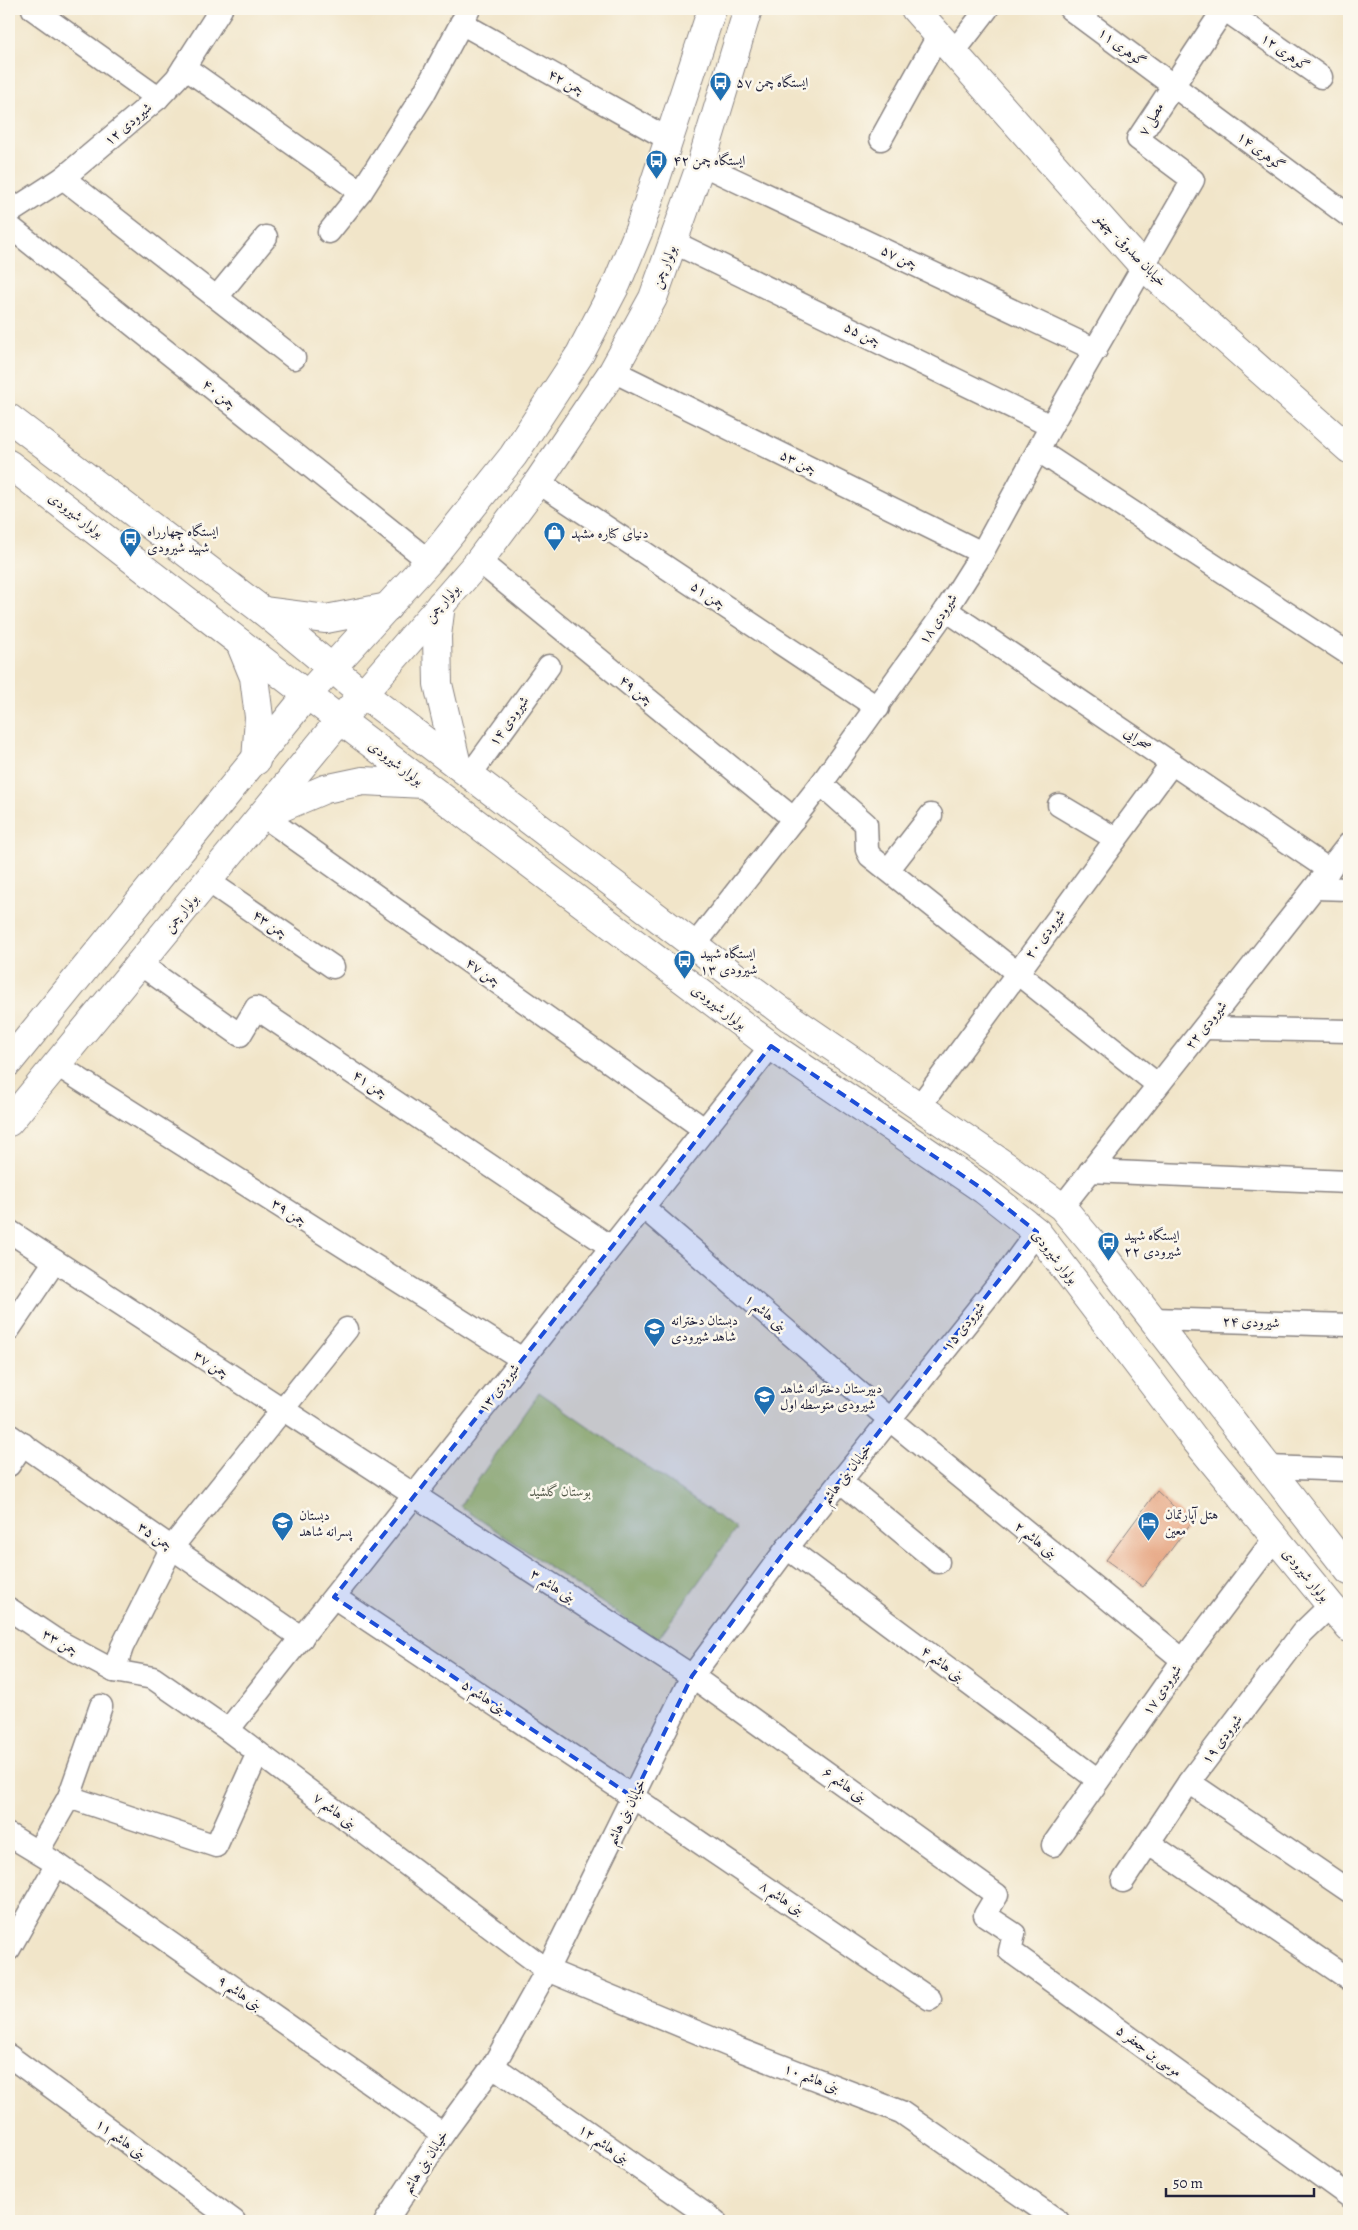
<svg xmlns="http://www.w3.org/2000/svg" width="1358" height="2230" viewBox="0 0 1358 2230" font-family="Alegreya,Amiri,serif">
<style>
.green{fill:#b4c66a;stroke:#6b7452}
.building{fill:#e5a07b}
.lines{fill:none;stroke-linecap:round;stroke-linejoin:round}
.street-casing{stroke:#8a8482;stroke-width:25}
.secondary-casing{stroke:#8a8482;stroke-width:30}
.street{stroke:#fff;stroke-width:22}
.secondary{stroke:#fff;stroke-width:28}
.marked{fill:#1d4ed8;fill-opacity:0.2;stroke:#1d4ed8;stroke-width:4;stroke-dasharray:10 6;stroke-linejoin:round}
.labels{text-anchor:middle;dominant-baseline:central;stroke-width:5;stroke-linejoin:round;paint-order:stroke}
.street-label{font-size:14px;fill:#22223b;stroke:#fbf7ec}
.poi-label{font-size:14px;fill:#22223b;stroke:#fbf7ec;text-anchor:start}
.park-label{font-size:14px;fill:#555b4b;stroke:#fbf7ec}
</style>
<rect width="100%" height="100%" fill="#fbf7ec"/>
<filter id="ink" filterUnits="userSpaceOnUse"><feTurbulence type="fractalNoise" baseFrequency=".02" numOctaves="2"/><feDisplacementMap in="SourceGraphic" scale="10" xChannelSelector="R" yChannelSelector="G"/><feConvolveMatrix kernelMatrix="1 2 1 2 8 2 1 2 1" color-interpolation-filters="sRGB"/></filter>
<filter id="wash" filterUnits="userSpaceOnUse"><feTurbulence type="fractalNoise" baseFrequency=".0096" numOctaves="4" result="noise"/><feDisplacementMap in="SourceGraphic" scale="20" xChannelSelector="R" yChannelSelector="G"/><feGaussianBlur stdDeviation="1.12" result="paint"/><feColorMatrix in="noise" values="0 0 0 0 0 0 0 0 0 0 0 0 0 0 0 0 0 1.4 0 .05"/><feComposite in="paint" operator="in"/></filter>
<g filter="url(#wash)">
<rect width="100%" height="100%" fill="#f1e5c9"/>
<path class="green" d="M 539,1392 L 736,1529 L 657,1640 L 460,1506 Z"/>
<g id="blocks">
<path class="building" d="M 1157,1491 L 1191,1523 L 1143,1587 L 1106,1560 Z"/>
</g>
</g>
<g filter="url(#ink)">
<use href="#blocks" fill-opacity="0" stroke="#8a8482" stroke-width="1"/>
<g class="lines">
<defs>
<g id="street">
<path d="M 33,9 L 158,98"/>
<path d="M 1070,9 L 1349,216"/>
<path d="M 1224,9 L 1321,77"/>
<path d="M 461,23 L 670,140"/>
<path d="M 953,53 L 987,9"/>
<path d="M 184,67 L 361,192"/>
<path d="M 881,139 L 938,36"/>
<path d="M 701,164 L 1096,350"/>
<path d="M 63,178 L 294,358"/>
<path d="M 9,213 L 63,178 L 158,98 L 177,78 L 221,9"/>
<path d="M 9,226 L 429,561"/>
<path d="M 329,232 L 361,192 L 423,95 L 469,9"/>
<path d="M 673,242 L 1051,426"/>
<path d="M 217,297 L 266,237"/>
<path d="M 613,371 L 982,553"/>
<path d="M 1039,451 L 1349,654"/>
<path d="M 538,482 L 878,708"/>
<path d="M 479,561 L 794,819"/>
<path d="M 946,610 L 1329,870"/>
<path d="M 470,775 L 549,666"/>
<path d="M 821,784 L 866,824 L 867,850 L 870,856 L 1158,1085"/>
<path d="M 1059,805 L 1116,839"/>
<path d="M 262,815 L 704,1129"/>
<path d="M 888,870 L 931,815"/>
<path d="M 208,881 L 333,967"/>
<path d="M 1315,888 L 1349,889"/>
<path d="M 694,946 L 821,784 L 946,610 L 982,553 L 1051,426 L 1193,180 L 1138,139 L 1224,9"/>
<path d="M 140,964 L 240,1035 L 256,1008 L 611,1247"/>
<path d="M 1204,1028 L 1349,1031"/>
<path d="M 57,1065 L 522,1359"/>
<path d="M 919,1107 L 1172,763"/>
<path d="M 1090,1171 L 1349,1182"/>
<path d="M 643,1207 L 889,1419 L 1183,1660"/>
<path d="M 1062,1207 L 1349,844"/>
<path d="M 9,1231 L 692,1676 L 997,1895 L 985,1915 L 1014,1934 L 1010,1951 L 1349,2196"/>
<path d="M 1152,1319 L 1349,1325"/>
<path d="M 9,1329 L 55,1261"/>
<path d="M 9,1435 L 302,1638"/>
<path d="M 9,1465 L 23,1444"/>
<path d="M 1268,1467 L 1349,1470"/>
<path d="M 840,1481 L 938,1562"/>
<path d="M 787,1548 L 1098,1780"/>
<path d="M 334,1597 L 633,1797 L 930,1999"/>
<path d="M 9,1609 L 54,1639 L 114,1671 L 153,1678 L 228,1730 L 547,1970 L 735,2048 L 901,2112 L 1058,2221"/>
<path d="M 114,1671 L 122,1647 L 172,1547 L 347,1329"/>
<path d="M 228,1730 L 771,1046"/>
<path d="M 1189,1782 L 1349,1891"/>
<path d="M 69,1797 L 216,1846 L 258,1753"/>
<path d="M 9,1835 L 57,1864 L 443,2134"/>
<path d="M 1149,1843 L 1349,1979"/>
<path d="M 1053,1845 L 1183,1660 L 1275,1538"/>
<path d="M 38,1851 L 69,1797 L 101,1706"/>
<path d="M 1123,1881 L 1189,1782 L 1302,1633 L 1331,1605"/>
<path d="M 9,1949 L 57,1864"/>
<path d="M 9,2056 L 234,2221"/>
<path d="M 493,2066 L 715,2221"/>
<path d="M 386,2221 L 443,2134 L 493,2066 L 547,1970 L 692,1676 L 787,1548 L 1006,1274 L 1037,1232"/>
</g>
<g id="secondary">
<path d="M 915,9 L 1143,266 L 1349,449"/>
<path d="M 9,418 L 263,611 L 362,693 L 790,1018 L 1006,1166 L 1062,1207 L 1108,1262 L 1349,1571"/>
<path d="M 9,464 L 340,720 L 771,1046 L 984,1190 L 1037,1232 L 1196,1441 L 1349,1628"/>
<path d="M 441,604 L 437,636 L 438,684 L 457,765"/>
<path d="M 263,611 L 326,619 L 388,607"/>
<path d="M 240,643 L 254,677 L 259,717 L 256,761"/>
<path d="M 266,814 L 325,789 L 363,781 L 424,784"/>
<path d="M 9,1062 L 308,694 L 429,561 L 513,456 L 580,354 L 617,283 L 639,230 L 712,9"/>
<path d="M 9,1122 L 340,720 L 479,561 L 538,482 L 613,371 L 653,298 L 673,242 L 701,164 L 748,9"/>
</g>
</defs>
<use href="#street" class="street-casing"/>
<use href="#secondary" class="secondary-casing"/>
<use href="#street" class="street"/>
<use href="#secondary" class="secondary"/>
</g>
</g>
<path class="marked" d="M 771,1046 L 984,1190 L 1037,1232 L 787,1548 L 692,1676 L 633,1797 L 334,1597 Z"/>
<defs>
<symbol id="bus-pin" viewBox="-11 -11 22 30"><path d="M0 17L-7.5 6A9.5 9.5 0 1 1 7.5 6Z" fill="#1f6fb2" stroke="#fbf7ec"/><path d="M-5-6H5V4H4V6H2V4H-2V6H-4V4H-5ZM-3.5-4V0h7V-4ZM-3.5 1.2v1.5H-2V1.2ZM2 1.2v1.5H3.5V1.2Z" fill="#fff"/></symbol>
<symbol id="shop-pin" viewBox="-11 -11 22 30"><path d="M0 17L-7.5 6A9.5 9.5 0 1 1 7.5 6Z" fill="#1f6fb2" stroke="#fbf7ec"/><path d="M-5-2.5h2.3a2.7 3.5 0 0 1 5.4 0H5L5.5 6h-11ZM-1.5-2.5h3a1.5 2.3 0 0 0-3 0Z" fill="#fff"/></symbol>
<symbol id="school-pin" viewBox="-11 -11 22 30"><path d="M0 17L-7.5 6A9.5 9.5 0 1 1 7.5 6Z" fill="#1f6fb2" stroke="#fbf7ec"/><path d="M0-5L7-2L0 1L-7-2ZM-4 1L0 2.5L4 1V4Q0 6-4 4Z" fill="#fff"/></symbol>
<symbol id="hotel-pin" viewBox="-11 -11 22 30"><path d="M0 17L-7.5 6A9.5 9.5 0 1 1 7.5 6Z" fill="#1f6fb2" stroke="#fbf7ec"/><path d="M-6-4.5h1.5V1H6V5H4.5V3h-9V5H-6ZM-4 0a1.8 1.8 0 1 1 3.6 0ZM.5 0V-2.5h3Q6-2.5 6 0Z" fill="#fff"/></symbol>
</defs>
<g fill-rule="evenodd">
<use href="#bus-pin" x="708" y="70" width="25" height="34"/>
<use href="#bus-pin" x="644" y="148" width="25" height="34"/>
<use href="#shop-pin" x="542" y="520" width="25" height="34"/>
<use href="#bus-pin" x="118" y="526" width="25" height="34"/>
<use href="#bus-pin" x="672" y="948" width="25" height="34"/>
<use href="#bus-pin" x="1096" y="1230" width="25" height="34"/>
<use href="#school-pin" x="642" y="1316" width="25" height="34"/>
<use href="#school-pin" x="752" y="1384" width="25" height="34"/>
<use href="#hotel-pin" x="1136" y="1510" width="25" height="34"/>
<use href="#school-pin" x="270" y="1510" width="25" height="34"/>
</g>
<g class="labels">
<g class="street-label">
<text transform="translate(1122 47) rotate(37)">گوهری ۱۱</text>
<text transform="translate(1285 52) rotate(35)">گوهری ۱۲</text>
<text transform="translate(566 82) rotate(29)">چمن ۴۲</text>
<text transform="translate(1151 119) rotate(-59)">مصلی ۷</text>
<text transform="translate(128 124) rotate(-40)">شیرودی ۱۲</text>
<text transform="translate(1261 151) rotate(37)">گوهری ۱۴</text>
<text transform="translate(1131 250) rotate(46)">خیابان صدوقی- چهنو</text>
<text transform="translate(899 257) rotate(25)">چمن ۵۷</text>
<text transform="translate(664 267) rotate(-69)">بولوار چمن</text>
<text transform="translate(862 334) rotate(26)">چمن ۵۵</text>
<text transform="translate(219 394) rotate(39)">چمن ۴۰</text>
<text transform="translate(798 462) rotate(26)">چمن ۵۳</text>
<text transform="translate(76 515) rotate(37)">بولوار شیرودی</text>
<text transform="translate(708 595) rotate(34)">چمن ۵۱</text>
<text transform="translate(442 603) rotate(-49)">بولوار چمن</text>
<text transform="translate(938 619) rotate(-56)">شیرودی ۱۸</text>
<text transform="translate(636 690) rotate(39)">چمن ۴۹</text>
<text transform="translate(509 721) rotate(-54)">شیرودی ۱۴</text>
<text transform="translate(1138 739) rotate(34)">صحرایی</text>
<text transform="translate(396 763) rotate(37)">بولوار شیرودی</text>
<text transform="translate(181 913) rotate(-51)">بولوار چمن</text>
<text transform="translate(270 924) rotate(35)">چمن ۴۳</text>
<text transform="translate(1045 934) rotate(-53)">شیرودی ۲۰</text>
<text transform="translate(483 972) rotate(35)">چمن ۴۷</text>
<text transform="translate(719 1007) rotate(37)">بولوار شیرودی</text>
<text transform="translate(1206 1025) rotate(-51)">شیرودی ۲۲</text>
<text transform="translate(370 1084) rotate(34)">چمن ۴۱</text>
<text transform="translate(289 1212) rotate(32)">چمن ۳۹</text>
<text transform="translate(1055 1257) rotate(51)">بولوار شیرودی</text>
<text transform="translate(766 1313) rotate(41)">بنی هاشم ۱</text>
<text transform="translate(1251 1322) rotate(2)">شیرودی ۲۴</text>
<text transform="translate(964 1326) rotate(-51)">شیرودی ۱۵</text>
<text transform="translate(211 1364) rotate(33)">چمن ۳۷</text>
<text transform="translate(499 1388) rotate(-52)">شیرودی ۱۳</text>
<text transform="translate(846 1474) rotate(-52)">خیابان بنی هاشم</text>
<text transform="translate(155 1536) rotate(35)">چمن ۳۵</text>
<text transform="translate(1036 1540) rotate(39)">بنی هاشم ۲</text>
<text transform="translate(1306 1575) rotate(50)">بولوار شیرودی</text>
<text transform="translate(553 1586) rotate(33)">بنی هاشم ۳</text>
<text transform="translate(60 1642) rotate(30)">چمن ۳۳</text>
<text transform="translate(943 1664) rotate(37)">بنی هاشم ۴</text>
<text transform="translate(1162 1690) rotate(-55)">شیرودی ۱۷</text>
<text transform="translate(484 1697) rotate(34)">بنی هاشم ۵</text>
<text transform="translate(1222 1739) rotate(-53)">شیرودی ۱۹</text>
<text transform="translate(845 1785) rotate(36)">بنی هاشم ۶</text>
<text transform="translate(335 1811) rotate(37)">بنی هاشم ۷</text>
<text transform="translate(626 1812) rotate(-64)">خیابان بنی هاشم</text>
<text transform="translate(782 1898) rotate(34)">بنی هاشم ۸</text>
<text transform="translate(240 1993) rotate(35)">بنی هاشم ۹</text>
<text transform="translate(1149 2051) rotate(36)">موسی بن جعفر ۵</text>
<text transform="translate(812 2078) rotate(21)">بنی هاشم ۱۰</text>
<text transform="translate(121 2139) rotate(36)">بنی هاشم ۱۱</text>
<text transform="translate(604 2144) rotate(35)">بنی هاشم ۱۲</text>
<text transform="translate(425 2162) rotate(-57)">خیابان بنی هاشم</text>
</g>
<g class="poi-label">
<text x="736" y="82">ایستگاه چمن ۵۷</text>
<text x="673" y="160">ایستگاه چمن ۴۲</text>
<text x="147" y="531">ایستگاه چهارراه<tspan x="147" dy="16">شهید شیرودی</tspan></text>
<text x="571" y="533">دنیای کناره مشهد</text>
<text x="700" y="953">ایستگاه شهید<tspan x="700" dy="16">شیرودی ۱۳</tspan></text>
<text x="1124" y="1235">ایستگاه شهید<tspan x="1124" dy="16">شیرودی ۲۲</tspan></text>
<text x="671" y="1320">دبستان دخترانه<tspan x="671" dy="16">شاهد شیرودی</tspan></text>
<text x="780" y="1388">دبیرستان دخترانه شاهد<tspan x="780" dy="16">شیرودی متوسطه اول</tspan></text>
<text x="1165" y="1514">هتل آپارتمان<tspan x="1165" dy="16">معین</tspan></text>
<text x="299" y="1515">دبستان<tspan x="299" dy="16">پسرانه شاهد</tspan></text>
</g>
<g class="park-label">
<text x="560" y="1491">بوستان گلشید</text>
</g>
</g>
<rect width="1358" height="2230" fill="none" stroke="#fbf7ec" stroke-width="30"/>
<path d="M1166 2188v8h148v-8" fill="none" stroke="#22223b" stroke-width="2.5"/>
<text x="1173" y="2188" font-size="15" fill="#22223b" stroke="#fbf7ec" stroke-width="4" paint-order="stroke">50 m</text>
</svg>
